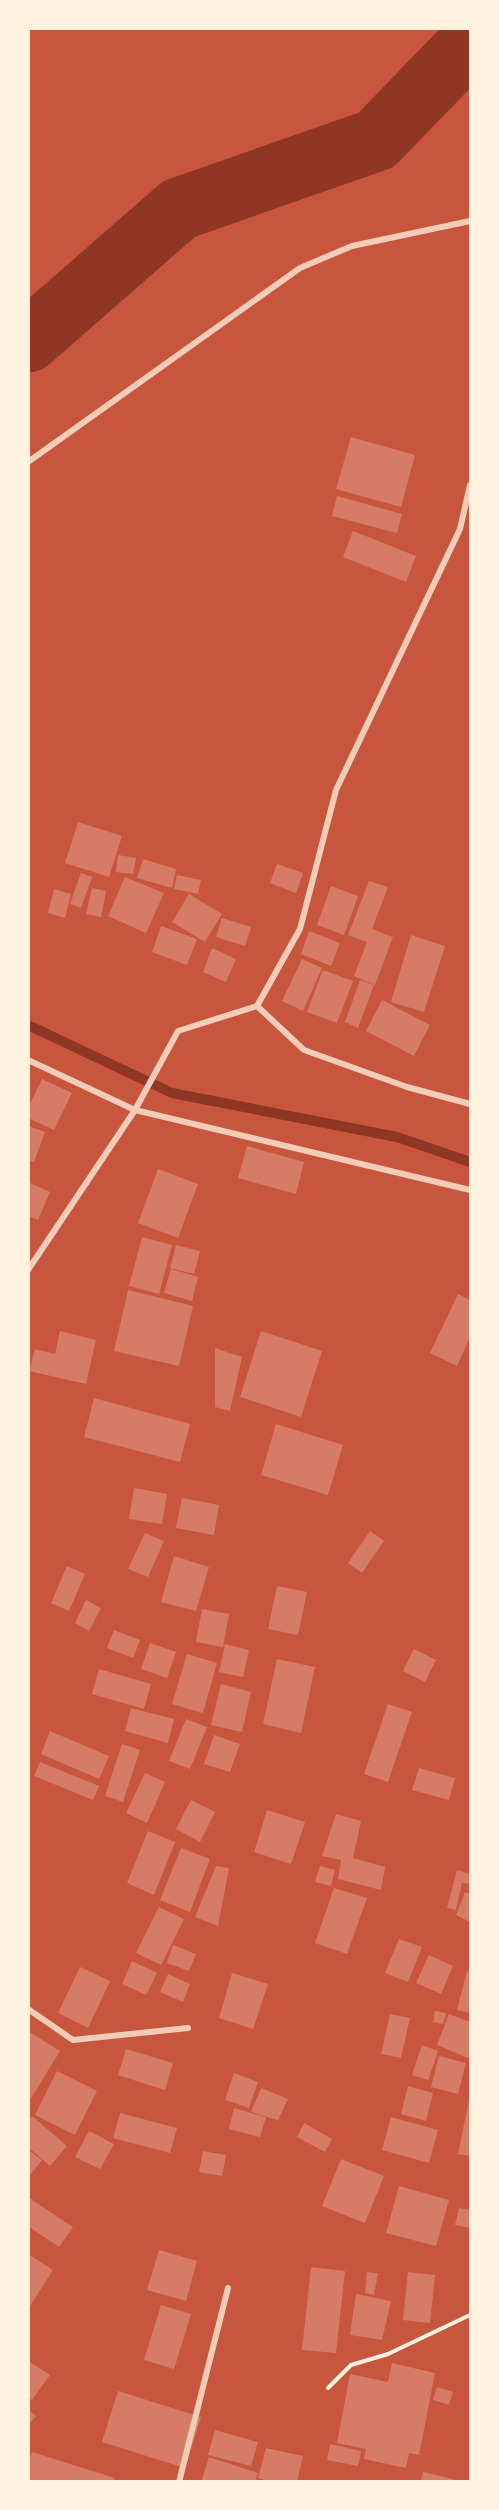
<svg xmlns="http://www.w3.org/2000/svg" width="499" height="2510" viewBox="0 0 499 2510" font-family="'Roboto Condensed',sans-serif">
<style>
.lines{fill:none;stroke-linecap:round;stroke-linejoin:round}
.stream{stroke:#8f3625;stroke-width:10}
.river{stroke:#8f3625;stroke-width:63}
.building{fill:#d67c66}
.path{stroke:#fff3e0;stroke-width:4}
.minor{stroke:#f1ccb7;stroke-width:6}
</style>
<rect width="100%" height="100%" fill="#c8553d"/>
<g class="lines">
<path class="stream" d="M 28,1025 L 172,1093 L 397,1137 L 470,1162"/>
<path class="river" d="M 28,341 L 179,209 L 376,140 L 470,43"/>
</g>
<g class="building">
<path d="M 351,437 L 415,455 L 401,507 L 336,489 Z"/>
<path d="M 337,496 L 402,514 L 397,533 L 332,516 Z"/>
<path d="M 353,531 L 416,556 L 406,582 L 343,557 Z"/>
<path d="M 78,822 L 122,836 L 109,877 L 65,863 Z"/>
<path d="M 118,855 L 136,858 L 133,874 L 116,872 Z"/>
<path d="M 143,859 L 176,869 L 172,888 L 137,878 Z"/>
<path d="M 277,864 L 303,873 L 296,893 L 270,883 Z"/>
<path d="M 81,873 L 92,877 L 81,908 L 70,904 Z"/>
<path d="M 177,875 L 201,880 L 198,894 L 174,889 Z"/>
<path d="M 125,877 L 164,893 L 146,933 L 108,916 Z"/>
<path d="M 369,881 L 388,887 L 372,929 L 393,937 L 375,985 L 354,976 L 367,942 L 348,935 Z"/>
<path d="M 331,886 L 358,896 L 344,935 L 317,925 Z"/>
<path d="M 92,888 L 106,891 L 101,917 L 86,914 Z"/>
<path d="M 54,889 L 71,894 L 65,918 L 48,913 Z"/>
<path d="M 189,894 L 222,914 L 205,942 L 172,922 Z"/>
<path d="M 222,918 L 251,927 L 245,946 L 216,937 Z"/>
<path d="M 161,926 L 197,939 L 187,965 L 152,952 Z"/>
<path d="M 309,931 L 340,943 L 331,966 L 301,954 Z"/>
<path d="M 411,935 L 445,946 L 424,1012 L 391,1002 Z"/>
<path d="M 212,948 L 236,959 L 226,982 L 203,972 Z"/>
<path d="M 302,959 L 322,968 L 303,1011 L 282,1001 Z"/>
<path d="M 323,970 L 353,981 L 337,1023 L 307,1012 Z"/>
<path d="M 360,980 L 374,985 L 358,1028 L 345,1022 Z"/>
<path d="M 382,1000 L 430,1025 L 414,1056 L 366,1031 Z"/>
<path d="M 42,1079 L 72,1093 L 54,1130 L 28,1118 L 28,1108 Z"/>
<path d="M 28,1126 L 45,1132 L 34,1162 L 28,1160 Z"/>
<path d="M 247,1146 L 304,1162 L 296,1194 L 238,1178 Z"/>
<path d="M 158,1169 L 198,1184 L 178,1238 L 138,1223 Z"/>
<path d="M 28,1182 L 50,1192 L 38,1220 L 28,1216 Z"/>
<path d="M 142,1237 L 172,1245 L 159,1294 L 129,1286 Z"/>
<path d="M 176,1245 L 200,1251 L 194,1274 L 170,1268 Z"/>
<path d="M 171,1269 L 198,1277 L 192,1301 L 164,1293 Z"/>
<path d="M 128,1290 L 193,1306 L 179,1366 L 114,1351 Z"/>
<path d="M 458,1294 L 470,1300 L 470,1337 L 457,1366 L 430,1353 Z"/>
<path d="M 60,1331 L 96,1340 L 86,1384 L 29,1371 L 35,1349 L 55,1354 Z"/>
<path d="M 261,1331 L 322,1351 L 301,1417 L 240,1397 Z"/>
<path d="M 215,1348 L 242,1357 L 230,1411 L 215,1407 Z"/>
<path d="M 94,1398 L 190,1424 L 180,1462 L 84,1437 Z"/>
<path d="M 276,1424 L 343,1445 L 328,1495 L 261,1475 Z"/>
<path d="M 134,1488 L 167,1494 L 162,1524 L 129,1519 Z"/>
<path d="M 182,1498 L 219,1505 L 214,1535 L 176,1528 Z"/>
<path d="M 370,1531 L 384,1541 L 362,1573 L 348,1563 Z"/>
<path d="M 145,1533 L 164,1541 L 148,1577 L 128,1569 Z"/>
<path d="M 174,1556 L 209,1567 L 196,1611 L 161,1602 Z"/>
<path d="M 67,1566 L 85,1574 L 69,1611 L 51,1603 Z"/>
<path d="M 277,1586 L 307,1592 L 298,1635 L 268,1629 Z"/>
<path d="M 86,1600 L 101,1608 L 89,1631 L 75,1623 Z"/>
<path d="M 202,1609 L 229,1614 L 223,1647 L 196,1642 Z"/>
<path d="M 114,1630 L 140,1640 L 133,1658 L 107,1648 Z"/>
<path d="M 150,1643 L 176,1652 L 167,1678 L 141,1669 Z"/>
<path d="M 225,1644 L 249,1650 L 243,1677 L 219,1672 Z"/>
<path d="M 414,1649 L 436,1660 L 425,1682 L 403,1671 Z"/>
<path d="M 187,1654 L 217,1663 L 203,1713 L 172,1704 Z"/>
<path d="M 277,1659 L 315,1667 L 301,1733 L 263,1724 Z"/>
<path d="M 99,1669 L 151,1684 L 144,1709 L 92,1694 Z"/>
<path d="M 221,1684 L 251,1692 L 242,1732 L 211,1725 Z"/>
<path d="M 388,1704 L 412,1712 L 388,1782 L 364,1774 Z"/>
<path d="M 131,1708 L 174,1719 L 168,1743 L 125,1731 Z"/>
<path d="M 186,1719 L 207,1727 L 190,1769 L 169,1761 Z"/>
<path d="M 50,1731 L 109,1756 L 99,1779 L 41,1754 Z"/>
<path d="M 214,1735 L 240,1744 L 230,1772 L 204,1764 Z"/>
<path d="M 122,1744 L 140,1750 L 123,1802 L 105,1796 Z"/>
<path d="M 40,1762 L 99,1786 L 93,1800 L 34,1776 Z"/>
<path d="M 419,1768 L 455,1778 L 449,1800 L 412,1790 Z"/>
<path d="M 145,1773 L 165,1782 L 147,1823 L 126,1813 Z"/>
<path d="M 191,1800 L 215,1812 L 200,1842 L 176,1829 Z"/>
<path d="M 267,1810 L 305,1822 L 291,1864 L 254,1852 Z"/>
<path d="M 336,1814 L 361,1821 L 353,1858 L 385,1867 L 381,1890 L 338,1879 L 341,1860 L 322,1856 Z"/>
<path d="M 148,1831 L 175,1842 L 154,1895 L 127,1883 Z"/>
<path d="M 181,1848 L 210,1859 L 190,1912 L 160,1900 Z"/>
<path d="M 216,1866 L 229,1868 L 218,1926 L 195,1917 Z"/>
<path d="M 320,1866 L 335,1870 L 331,1886 L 315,1882 Z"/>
<path d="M 457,1870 L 470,1874 L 470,1884 L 462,1883 L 456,1910 L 447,1908 Z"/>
<path d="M 334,1888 L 367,1898 L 347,1954 L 315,1943 Z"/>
<path d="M 465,1892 L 470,1894 L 470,1922 L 456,1915 Z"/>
<path d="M 159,1907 L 184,1919 L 161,1965 L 136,1953 Z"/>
<path d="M 399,1939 L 422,1947 L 408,1982 L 385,1973 Z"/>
<path d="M 173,1945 L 196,1954 L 189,1971 L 167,1963 Z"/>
<path d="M 429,1955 L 453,1966 L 441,1994 L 416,1983 Z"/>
<path d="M 132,1961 L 157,1973 L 146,1995 L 122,1984 Z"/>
<path d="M 80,1967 L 110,1981 L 88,2028 L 58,2013 Z"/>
<path d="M 467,1971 L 470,1972 L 470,2013 L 457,2010 Z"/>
<path d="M 232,1973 L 268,1984 L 253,2029 L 219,2018 Z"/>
<path d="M 168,1974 L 190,1984 L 183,2002 L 160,1992 Z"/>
<path d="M 435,2011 L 446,2013 L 443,2024 L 433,2022 Z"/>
<path d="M 390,2014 L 410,2018 L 401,2058 L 381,2054 Z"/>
<path d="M 449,2014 L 470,2022 L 470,2059 L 437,2045 Z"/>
<path d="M 28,2031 L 60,2051 L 28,2103 Z"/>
<path d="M 422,2045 L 438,2051 L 428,2080 L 412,2075 Z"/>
<path d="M 126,2049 L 173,2063 L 165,2090 L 118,2075 Z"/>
<path d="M 439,2056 L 466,2063 L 458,2094 L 431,2087 Z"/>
<path d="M 57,2071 L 97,2091 L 75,2135 L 35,2115 Z"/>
<path d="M 234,2073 L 258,2082 L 249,2108 L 225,2100 Z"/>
<path d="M 408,2086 L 433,2093 L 426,2121 L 401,2114 Z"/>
<path d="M 261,2088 L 288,2099 L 278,2120 L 251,2112 Z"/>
<path d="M 469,2100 L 470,2100 L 470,2156 L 458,2154 Z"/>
<path d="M 234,2108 L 266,2117 L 260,2137 L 229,2129 Z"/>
<path d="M 120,2113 L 177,2128 L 170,2153 L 113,2138 Z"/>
<path d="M 32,2116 L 67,2146 L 50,2166 L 28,2147 L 28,2120 Z"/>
<path d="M 391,2117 L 438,2130 L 429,2163 L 382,2150 Z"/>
<path d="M 304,2123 L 332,2139 L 325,2152 L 297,2137 Z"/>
<path d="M 89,2131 L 114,2144 L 100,2169 L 75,2157 Z"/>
<path d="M 28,2150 L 42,2160 L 28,2178 Z"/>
<path d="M 203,2151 L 226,2155 L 222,2176 L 199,2172 Z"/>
<path d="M 341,2159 L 384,2176 L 365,2223 L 322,2206 Z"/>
<path d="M 399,2186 L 449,2200 L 436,2246 L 386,2233 Z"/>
<path d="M 28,2197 L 73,2227 L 59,2247 L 28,2226 Z"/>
<path d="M 459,2208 L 470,2210 L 470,2228 L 455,2225 Z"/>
<path d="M 159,2250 L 197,2261 L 186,2301 L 147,2290 Z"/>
<path d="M 28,2254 L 53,2270 L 28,2309 Z"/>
<path d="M 311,2267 L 345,2271 L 336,2353 L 302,2350 Z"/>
<path d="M 367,2272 L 378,2273 L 374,2295 L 365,2293 Z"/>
<path d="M 408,2272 L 435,2275 L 430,2323 L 403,2320 Z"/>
<path d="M 356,2294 L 391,2301 L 382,2340 L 350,2335 Z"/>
<path d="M 161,2305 L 191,2314 L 174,2369 L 144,2360 Z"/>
<path d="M 28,2361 L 50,2375 L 32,2400 L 28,2398 Z"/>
<path d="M 392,2363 L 435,2373 L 419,2455 L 409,2453 L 406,2468 L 364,2459 L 366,2449 L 337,2443 L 350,2374 L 388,2382 Z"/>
<path d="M 437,2387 L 453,2392 L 449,2405 L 433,2400 Z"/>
<path d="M 118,2391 L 201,2417 L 185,2468 L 102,2442 Z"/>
<path d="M 28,2409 L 36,2416 L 28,2426 Z"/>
<path d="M 215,2430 L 258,2442 L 251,2466 L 208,2455 Z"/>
<path d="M 330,2444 L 361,2451 L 358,2466 L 327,2460 Z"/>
<path d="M 266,2448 L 303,2456 L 297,2482 L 272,2482 L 258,2478 Z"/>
<path d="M 32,2452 L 115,2478 L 114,2482 L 28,2482 L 28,2464 Z"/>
<path d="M 209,2457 L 258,2473 L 255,2482 L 201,2482 Z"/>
<path d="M 423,2472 L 453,2479 L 452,2482 L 421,2482 Z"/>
</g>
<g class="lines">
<path class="path" d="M 328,2388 L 351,2365 L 388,2354 L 470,2315"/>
<g class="minor">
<path d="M 28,462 L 300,268 L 352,246 L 470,221"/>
<path d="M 470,485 L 460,529 L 336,790 L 300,929 L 257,1006 L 304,1050 L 407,1087 L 470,1104"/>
<path d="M 28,1060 L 135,1110 L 470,1190"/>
<path d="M 28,1270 L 135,1110 L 178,1031 L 257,1006"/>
<path d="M 28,2009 L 73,2040 L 188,2028"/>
<path d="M 179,2482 L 228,2288"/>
</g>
</g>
<rect width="499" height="2510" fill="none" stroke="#fff3e0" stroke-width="60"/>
</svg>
